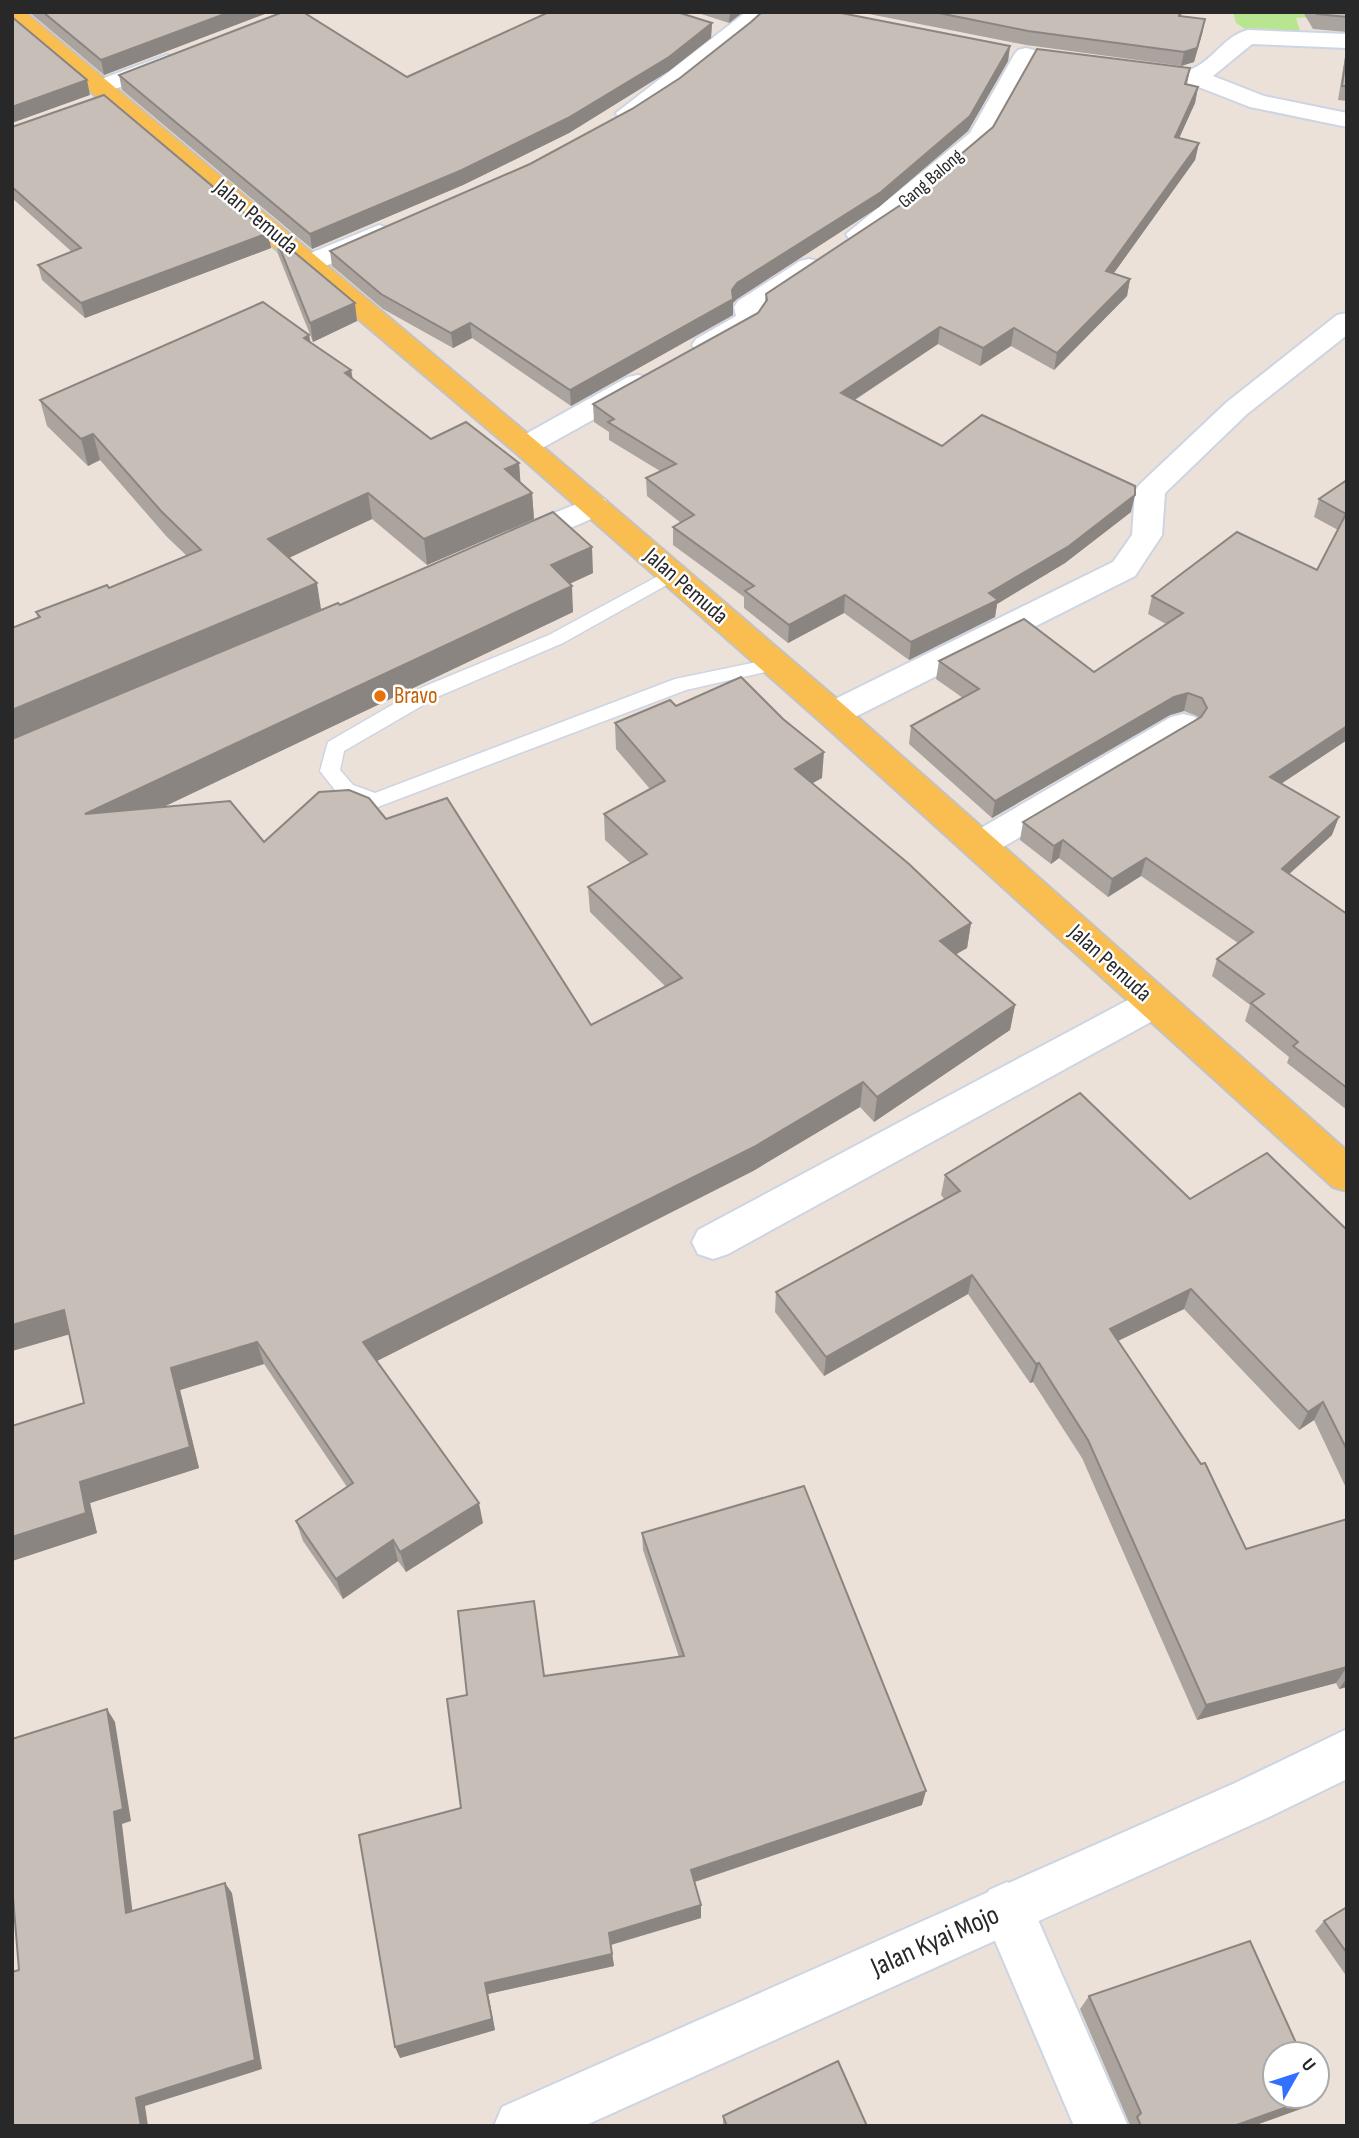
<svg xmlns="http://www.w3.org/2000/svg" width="1359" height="2138" viewBox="0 0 1359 2138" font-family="'Sofia Sans Condensed',sans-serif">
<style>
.green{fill:#b8e690}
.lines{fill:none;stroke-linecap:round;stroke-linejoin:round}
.service-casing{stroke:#cdd4e2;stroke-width:3}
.minor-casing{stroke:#cdd4e2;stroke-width:4}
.tertiary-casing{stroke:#cdd4e2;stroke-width:4}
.primary-casing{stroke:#c3c3c3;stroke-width:4}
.service{fill:#fff;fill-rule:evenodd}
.minor{fill:#fff;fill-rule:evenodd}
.tertiary{fill:#fff;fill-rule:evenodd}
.primary{fill:#f9bd50;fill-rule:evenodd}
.wall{fill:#aba39e}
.shaded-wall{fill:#8b8581}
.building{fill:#c7beb8;stroke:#8b8581;stroke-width:2}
.food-dot{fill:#e8710a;stroke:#fff;stroke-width:2.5}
.labels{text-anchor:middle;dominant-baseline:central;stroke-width:5;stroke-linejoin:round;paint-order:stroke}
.far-street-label{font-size:19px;fill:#282828;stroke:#fff}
.street-label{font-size:23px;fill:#282828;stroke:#fff}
.food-label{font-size:23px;fill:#c56008;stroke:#fff;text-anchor:start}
.near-street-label{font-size:28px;fill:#282828;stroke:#fff}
</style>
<rect width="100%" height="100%" fill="#ece1d8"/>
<path class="green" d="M 1233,12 L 1328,12 L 1330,16 L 1296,18 L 1301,34 L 1245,29 L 1236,23 Z"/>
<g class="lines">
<defs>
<path id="service" d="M 673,568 L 679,570 L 682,574 L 679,578 L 563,643 L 437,697 L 344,751 L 340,770 L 353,785 L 375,793 L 675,679 L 776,658 L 783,660 L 786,664 L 783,668 L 686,690 L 375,808 L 339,795 L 320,771 L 328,742 L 423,687 L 549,635 Z"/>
<g id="minor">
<path d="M 746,12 L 771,12 L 661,103 L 637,118 L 619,118 L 616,113 Z"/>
<path d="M 1248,30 L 1347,34 L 1347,48 L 1252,44 L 1213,76 L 1264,96 L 1347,113 L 1347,127 L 1250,107 L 1191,84 L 1136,77 L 1128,75 L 1124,70 L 1128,65 C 1149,60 1174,78 1194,68 C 1215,58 1224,36 1248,30 Z"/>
<path d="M 1026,48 L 1034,50 L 1038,55 L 989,142 L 899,219 L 868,240 L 850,240 L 846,234 L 970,133 L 1014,55 L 1018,50 Z"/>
<path d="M 167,55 L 175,57 L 179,62 L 175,67 L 101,94 L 93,92 L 89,87 L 93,82 Z"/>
<path d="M 379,225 L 388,228 L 392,233 L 388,238 L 319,269 L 301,269 L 297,263 L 301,257 Z"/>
<path d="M 809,259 L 818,261 L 822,267 L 818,273 L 762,310 L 764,316 C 751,334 719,356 696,351 L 692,345 L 696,339 L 736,316 L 734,307 L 738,301 L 800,261 Z"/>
<path d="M 1347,313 L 1347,335 L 1247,414 L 1165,493 L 1162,535 L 1135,576 L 845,722 L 833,725 L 821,722 L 816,714 L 821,706 L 1113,562 L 1132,535 L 1135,491 L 1139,485 L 1227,402 L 1337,315 Z"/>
<path d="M 638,375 L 648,377 L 652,383 L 648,389 L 535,452 L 525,455 L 515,452 L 510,446 L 515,440 L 628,377 Z"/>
<path d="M 594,497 L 605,499 L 609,506 L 605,513 L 524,548 L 513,551 L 502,548 L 498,541 L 502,534 Z"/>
<path d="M 1183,714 L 1195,717 L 1200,725 L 1195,733 L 993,853 L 981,857 L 969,853 L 963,844 L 969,835 L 1171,717 Z"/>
<path d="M 1154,989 L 1167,993 L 1173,1003 L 1167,1013 L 728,1254 L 713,1259 L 698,1254 L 692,1242 L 698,1230 L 1141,993 Z"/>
<path d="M 1007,1882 L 1025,1890 L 1128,2126 L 1074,2126 L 981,1908 L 989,1890 Z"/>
</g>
<path id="tertiary" d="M 1347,1729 L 1347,1779 L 1269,1817 L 584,2126 L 494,2126 L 502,2107 L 1235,1783 Z"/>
<path id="primary" d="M 12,12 L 25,12 L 535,440 L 845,706 L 1347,1151 L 1347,1191 L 1333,1187 L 821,722 L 515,452 L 12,25 Z"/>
</defs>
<use href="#service" class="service-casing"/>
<use href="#minor" class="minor-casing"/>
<use href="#tertiary" class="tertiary-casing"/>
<use href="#primary" class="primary-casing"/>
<use href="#service" class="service"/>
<use href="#minor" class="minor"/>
<use href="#tertiary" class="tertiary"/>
<use href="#primary" class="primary"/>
</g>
<g class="wall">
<path d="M 29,12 L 270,12 L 104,75 Z"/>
<path d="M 695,12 L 743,12 L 729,23 Z"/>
<path d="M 859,12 L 1183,12 L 1181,16 L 1205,19 L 1202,34 L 1194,62 L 1181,66 L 1026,45 Z"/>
<path d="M 1303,12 L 1347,12 L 1347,32 L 1313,29 Z"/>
<path d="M 751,22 L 1010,46 L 1008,61 L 968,131 L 879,207 L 737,299 L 733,303 L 733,315 L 571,406 L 472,338 L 453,348 L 383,309 L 332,266 L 330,251 L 530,164 L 632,109 L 680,78 Z"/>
<path d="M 712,23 L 711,38 L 669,71 L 569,133 L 463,185 L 312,249 L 122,90 L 119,75 L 407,77 Z"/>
<path d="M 1347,45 L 1347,101 L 1338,100 Z"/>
<path d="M 1190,68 L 1187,85 L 1198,87 L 1195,103 L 1179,138 L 1199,143 L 1195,160 L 1114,273 L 1130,279 L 1127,296 L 1054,370 L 1011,346 L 980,366 L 938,344 L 855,400 L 942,446 L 1131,512 L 1065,563 L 997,604 L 995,617 L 909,660 L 844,613 L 788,643 L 744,608 L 744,597 L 673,545 L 673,527 L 681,523 L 647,496 L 646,478 L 660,471 L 609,440 L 609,432 L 594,422 L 593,404 L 758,313 L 765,302 L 766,294 Z"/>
<path d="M 12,127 L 268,233 L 271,248 L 85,318 L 42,280 L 38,265 L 72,252 L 12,198 Z"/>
<path d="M 275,236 L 357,321 L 313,342 L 278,254 Z"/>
<path d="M 309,335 L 311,343 L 351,370 L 353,379 L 431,439 L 519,463 L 520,482 L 532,493 L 534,519 L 427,565 L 372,519 L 289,557 L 321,609 L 340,605 L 593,573 L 569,584 L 573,612 L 163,807 L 264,842 L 386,819 L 591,1025 L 665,986 L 590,912 L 588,887 L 630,863 L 605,840 L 604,814 L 650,789 L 616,749 L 615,723 L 676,706 L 822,778 L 812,783 L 971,923 L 967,948 L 956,954 L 1015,1005 L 1010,1030 L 874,1122 L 860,1107 L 753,1171 L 377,1361 L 483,1523 L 406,1572 L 398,1561 L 343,1599 L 303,1541 L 296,1521 L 347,1487 L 264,1364 L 180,1390 L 199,1468 L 90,1503 L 97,1533 L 12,1561 L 84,1403 L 69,1334 L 12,1351 L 38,618 L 36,612 L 109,588 L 187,556 L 167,537 L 100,460 L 88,466 L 47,426 L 40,400 Z"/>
<path d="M 1347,480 L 1347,740 L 1281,784 L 1332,835 L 1289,874 L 1347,914 L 1347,1110 L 1287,1063 L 1289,1057 L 1245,1021 L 1250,1005 L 1212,976 L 1217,959 L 1238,943 L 1141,876 L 1108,897 L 1059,858 L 1051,864 L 1020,840 L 1023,822 L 1199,719 L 1197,716 L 1184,711 L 1170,715 L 992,818 L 909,744 L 911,726 L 963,698 L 936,679 L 939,661 L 1094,672 L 1166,624 L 1148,614 L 1152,596 L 1317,570 L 1338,530 L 1314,517 L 1319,499 Z"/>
<path d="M 945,1175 L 1190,1199 L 1347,1230 L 1347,1490 L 1314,1420 L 1299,1430 L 1184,1309 L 1118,1341 L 1246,1549 L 1347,1519 L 1347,1687 L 1339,1689 L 1336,1683 L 1197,1720 L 1082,1458 L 1033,1382 L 1030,1383 L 968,1294 L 824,1376 L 775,1312 L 776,1292 L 945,1200 L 941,1195 Z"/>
<path d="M 642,1533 L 922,1805 L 695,1882 L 701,1918 L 611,1945 L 614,1966 L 488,1994 L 495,2030 L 400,2058 L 461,1808 L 467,1695 L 679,1657 L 643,1550 Z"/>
<path d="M 1347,1907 L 1347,1977 L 1315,1931 L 1324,1921 Z"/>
<path d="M 1089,1996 L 1320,2095 L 1306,2107 L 1253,2126 L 1130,2126 L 1130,2125 L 1080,2009 Z"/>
<path d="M 723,2116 L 867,2126 L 723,2126 Z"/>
</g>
<g class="shaded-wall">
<path d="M 230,12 L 270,12 L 104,75 L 101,60 Z"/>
<path d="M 730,12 L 743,12 L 729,23 Z"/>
<path d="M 1205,19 L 1202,34 L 1194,62 L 1181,66 L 1184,52 Z"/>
<path d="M 712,23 L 711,38 L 669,71 L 569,133 L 463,185 L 312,249 L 310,234 Z"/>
<path d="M 1010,46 L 1008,61 L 968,131 L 879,207 L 737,299 L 733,303 L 733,315 L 571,406 L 570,390 L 732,290 L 737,283 Z"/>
<path d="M 87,80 L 90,95 L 12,123 L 12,107 Z"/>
<path d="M 1198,87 L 1195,103 L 1172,154 L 1175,137 Z"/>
<path d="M 1199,143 L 1195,160 L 1103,288 L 1106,271 Z"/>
<path d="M 268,233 L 271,248 L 85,318 L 81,303 Z"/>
<path d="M 1130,279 L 1127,296 L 1054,370 L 1057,353 Z"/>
<path d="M 355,303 L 357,321 L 313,342 L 310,323 Z"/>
<path d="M 470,323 L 472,338 L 453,348 L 451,333 Z"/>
<path d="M 940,327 L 938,344 L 839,410 L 841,393 Z"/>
<path d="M 1014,328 L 1011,346 L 980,366 L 983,348 Z"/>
<path d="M 309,335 L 314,361 L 304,338 Z"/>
<path d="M 351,370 L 355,396 L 345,373 Z"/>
<path d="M 93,434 L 100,460 L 88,466 L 81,439 Z"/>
<path d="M 519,463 L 521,489 L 505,469 Z"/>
<path d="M 368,493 L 372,519 L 274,565 L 268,539 Z"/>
<path d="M 532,493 L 534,519 L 427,565 L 424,539 Z"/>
<path d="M 1135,495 L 1131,512 L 1065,563 L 997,604 L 995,617 L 909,660 L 911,642 L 989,593 Z"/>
<path d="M 592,547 L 593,573 L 552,592 L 551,565 Z"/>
<path d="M 317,583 L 321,609 L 12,740 L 12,710 Z"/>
<path d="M 572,586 L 573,612 L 94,840 L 85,814 Z"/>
<path d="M 845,595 L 844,613 L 788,643 L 789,625 Z"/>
<path d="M 1188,693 L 1184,711 L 1170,715 L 992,818 L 995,801 L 1174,697 Z"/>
<path d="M 1347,726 L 1347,740 L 1264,795 L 1270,777 Z"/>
<path d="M 824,752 L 822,778 L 793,794 L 795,769 Z"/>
<path d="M 1339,817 L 1332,835 L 1276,886 L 1282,869 Z"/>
<path d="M 1063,840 L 1059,858 L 1051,864 L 1054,846 Z"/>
<path d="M 1146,858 L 1141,876 L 1108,897 L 1112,879 Z"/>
<path d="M 971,923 L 967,948 L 936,966 L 940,941 Z"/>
<path d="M 1015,1005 L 1010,1030 L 874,1122 L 877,1097 Z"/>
<path d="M 863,1082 L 860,1107 L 753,1171 L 369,1365 L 363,1342 Z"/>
<path d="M 972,1275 L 968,1294 L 824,1376 L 826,1357 Z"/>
<path d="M 1191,1289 L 1184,1309 L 1103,1348 L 1110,1329 Z"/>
<path d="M 64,1310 L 74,1333 L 12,1351 L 12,1325 Z"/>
<path d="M 257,1342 L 264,1364 L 180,1390 L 199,1468 L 90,1503 L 97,1533 L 12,1561 L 12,1537 L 80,1482 L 171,1368 Z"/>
<path d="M 1039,1363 L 1033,1382 L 1030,1383 L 1036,1364 Z"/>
<path d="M 1323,1402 L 1314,1420 L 1299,1430 L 1308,1412 Z"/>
<path d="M 479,1503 L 483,1523 L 406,1572 L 400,1552 Z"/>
<path d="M 393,1540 L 398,1561 L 343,1599 L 336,1579 Z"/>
<path d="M 1347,1667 L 1336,1683 L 1197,1720 L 1206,1705 Z"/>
<path d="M 1347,1678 L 1347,1687 L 1339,1689 Z"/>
<path d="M 107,1709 L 115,1722 L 131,1821 L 122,1824 L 134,1924 L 126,1913 L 114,1812 Z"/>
<path d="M 926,1791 L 922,1805 L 691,1883 L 691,1870 Z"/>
<path d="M 225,1883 L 232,1893 L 262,2069 L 145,2106 L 148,2126 L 141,2126 L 136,2098 Z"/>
<path d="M 701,1905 L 701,1918 L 610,1945 L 609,1933 Z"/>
<path d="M 612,1954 L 614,1966 L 488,1994 L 495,2030 L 400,2058 L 395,2047 L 485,1983 Z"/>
<path d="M 1320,2095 L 1306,2107 L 1253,2126 L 1234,2126 Z"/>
</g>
<g class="building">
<path d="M 43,12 L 230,12 L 101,60 Z"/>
<path d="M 283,12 L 303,12 L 407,77 L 549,12 L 677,12 L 712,23 L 669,57 L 568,118 L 462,170 L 310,234 L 119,75 Z"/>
<path d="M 762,12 L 836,12 L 1010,46 L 970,116 L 881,192 L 737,283 L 732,290 L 733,299 L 570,390 L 470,323 L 451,333 L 381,294 L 330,251 L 530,164 L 632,109 L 680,78 L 751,22 Z"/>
<path d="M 934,12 L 1180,12 L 1179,16 L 1205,19 L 1197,48 L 1184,52 L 1028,31 Z"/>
<path d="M 1316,12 L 1347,12 L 1347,17 L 1317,14 Z"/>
<path d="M 12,17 L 87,80 L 12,107 Z"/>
<path d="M 1037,49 L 1190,68 L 1185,84 L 1198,87 L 1175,137 L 1199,143 L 1106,271 L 1130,279 L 1057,353 L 1014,328 L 983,348 L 940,327 L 841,393 L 942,446 L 982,415 L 1135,486 L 1135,495 L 1069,546 L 989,593 L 998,600 L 911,642 L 845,595 L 789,625 L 745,591 L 754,586 L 673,527 L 694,515 L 646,478 L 676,464 L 608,422 L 614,419 L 593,404 L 758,313 L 767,300 L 766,294 L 902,204 L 993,127 Z"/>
<path d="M 1347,50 L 1347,86 L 1342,86 Z"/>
<path d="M 104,95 L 268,233 L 81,303 L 38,265 L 81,248 L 12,187 L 12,127 Z"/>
<path d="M 275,236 L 355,303 L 310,323 Z"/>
<path d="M 263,302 L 309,335 L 304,338 L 351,370 L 345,373 L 431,439 L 466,422 L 519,463 L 505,469 L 532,493 L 424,539 L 368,493 L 268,539 L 317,583 L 12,710 L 12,628 L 40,617 L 36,612 L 107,585 L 109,588 L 201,550 L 161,511 L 93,434 L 81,439 L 40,400 Z"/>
<path d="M 1347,480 L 1347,726 L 1270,777 L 1339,817 L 1282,869 L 1347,914 L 1347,1088 L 1293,1046 L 1298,1042 L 1251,1003 L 1264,994 L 1217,959 L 1253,932 L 1146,858 L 1112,879 L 1063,840 L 1054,846 L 1023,822 L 1201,717 L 1207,708 L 1202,698 L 1188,693 L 1174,697 L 995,801 L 911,726 L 979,689 L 939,661 L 1024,619 L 1094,672 L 1183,613 L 1152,596 L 1237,532 L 1317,570 L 1346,514 L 1319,499 Z"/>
<path d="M 553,512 L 592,547 L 551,565 L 572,586 L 85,814 L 230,801 L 264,842 L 319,792 L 349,790 L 369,798 L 386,819 L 447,798 L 591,1025 L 682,978 L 588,887 L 647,854 L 604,814 L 665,781 L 615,723 L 670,700 L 676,706 L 741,677 L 783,719 L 824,752 L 795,769 L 909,864 L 971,923 L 940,941 L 1015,1005 L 877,1097 L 863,1082 L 754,1147 L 363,1342 L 479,1503 L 400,1552 L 393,1540 L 336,1579 L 296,1521 L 353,1483 L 257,1342 L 171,1368 L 190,1447 L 80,1482 L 86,1513 L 12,1537 L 12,1426 L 84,1403 L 64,1310 L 12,1325 L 12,739 L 338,603 L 340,605 Z"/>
<path d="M 1080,1093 L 1190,1199 L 1267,1153 L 1347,1230 L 1347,1450 L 1323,1402 L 1308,1412 L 1191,1289 L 1110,1329 L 1201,1464 L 1205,1463 L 1246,1549 L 1347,1519 L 1347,1667 L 1206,1705 L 1088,1440 L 1039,1363 L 1036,1364 L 972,1275 L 826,1357 L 776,1292 L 960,1191 L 945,1175 Z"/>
<path d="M 804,1486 L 926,1791 L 691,1870 L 701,1905 L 609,1933 L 612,1954 L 485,1983 L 492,2019 L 395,2047 L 359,1835 L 461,1808 L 447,1699 L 467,1695 L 458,1611 L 534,1601 L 544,1676 L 684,1656 L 642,1533 Z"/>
<path d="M 107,1709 L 123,1809 L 114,1812 L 126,1913 L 225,1883 L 255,2060 L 136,2098 L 141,2126 L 12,2126 L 12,1972 L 19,1970 L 12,1885 L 12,1739 Z"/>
<path d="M 1347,1907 L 1347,1953 L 1324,1921 Z"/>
<path d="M 1250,1941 L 1301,2054 L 1275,2054 L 1275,2096 L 1317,2096 L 1317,2088 L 1320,2095 L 1234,2126 L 1141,2126 L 1137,2117 L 1141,2113 L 1089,1996 Z"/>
<path d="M 838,2061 L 867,2126 L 727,2126 L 723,2116 Z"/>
</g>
<circle class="food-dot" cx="380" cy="696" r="7"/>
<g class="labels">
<g class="far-street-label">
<text transform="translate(931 179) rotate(-41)">Gang Balong</text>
</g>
<g class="street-label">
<text transform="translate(256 217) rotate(40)">Jalan Pemuda</text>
<text transform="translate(686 586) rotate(41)">Jalan Pemuda</text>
<text transform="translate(1110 963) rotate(42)">Jalan Pemuda</text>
</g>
<g class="food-label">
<text x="394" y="696">Bravo</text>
</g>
<g class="near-street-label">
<text transform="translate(935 1941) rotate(-24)">Jalan Kyai Mojo</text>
</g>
</g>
<rect width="1359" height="2138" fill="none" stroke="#282828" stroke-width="28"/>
<g transform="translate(1296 2075) rotate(51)"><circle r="33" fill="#ffffff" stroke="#a9a9a9" stroke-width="2"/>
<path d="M0-5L12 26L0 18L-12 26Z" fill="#3271ff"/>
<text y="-10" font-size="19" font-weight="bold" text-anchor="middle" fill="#282828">U</text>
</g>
</svg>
